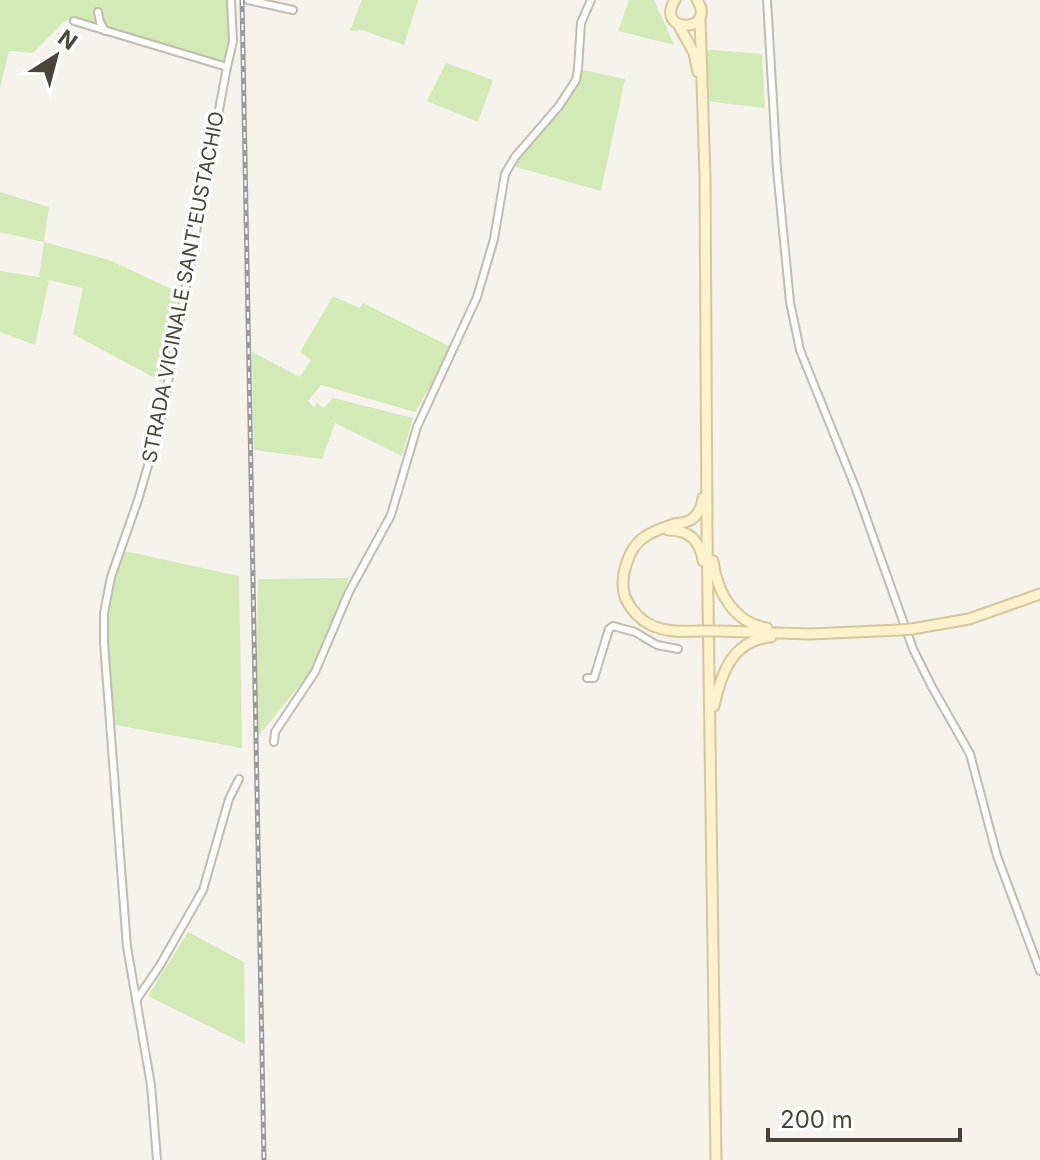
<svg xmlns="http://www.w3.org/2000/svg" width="1040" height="1160" viewBox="0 0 1040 1160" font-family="Inter,sans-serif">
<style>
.green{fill:#d2eab5}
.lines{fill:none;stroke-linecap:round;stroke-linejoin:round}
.street-casing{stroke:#c2bbae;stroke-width:10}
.secondary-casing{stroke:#d6c79b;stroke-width:13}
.street{stroke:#fff;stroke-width:6}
.secondary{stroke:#fff3cd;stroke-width:9}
.rail-casing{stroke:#9a9a9a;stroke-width:5}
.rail{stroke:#fff;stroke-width:2;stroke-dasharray:6;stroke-linecap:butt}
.secondary-bridge-casing{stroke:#d6c79b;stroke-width:13;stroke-linecap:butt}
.secondary-bridge{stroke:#fff3cd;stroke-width:9}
.labels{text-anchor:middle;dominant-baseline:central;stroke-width:7;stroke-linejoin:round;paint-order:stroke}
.street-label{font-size:20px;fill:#4b4439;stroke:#fff}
</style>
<rect width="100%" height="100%" fill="#f6f3ec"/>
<g class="green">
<path d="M 0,0 L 229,0 L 230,26 L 225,66 L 66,20 L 33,53 L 9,51 L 0,88 Z"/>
<path d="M 362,0 L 418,0 L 404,45 L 362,30 L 350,31 Z"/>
<path d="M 629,0 L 654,0 L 674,45 L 618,31 Z"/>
<path d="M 701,49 L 762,54 L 765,108 L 706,101 Z"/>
<path d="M 446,63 L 493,80 L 478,122 L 427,101 Z"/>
<path d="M 578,69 L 625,79 L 601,191 L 509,165 L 556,109 Z"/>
<path d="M 0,192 L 49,207 L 44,242 L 109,260 L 178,292 L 162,382 L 73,334 L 83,288 L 49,280 L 35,345 L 0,332 L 0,271 L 39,277 L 44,242 L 0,232 Z"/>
<path d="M 333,296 L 359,308 L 363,303 L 453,348 L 415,412 L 321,385 L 308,401 L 314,407 L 317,403 L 324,408 L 333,398 L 413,418 L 402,456 L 335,423 L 322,459 L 254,450 L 252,352 L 300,377 L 311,360 L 300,352 Z"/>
<path d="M 120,550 L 239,576 L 242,748 L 110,724 L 105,605 Z"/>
<path d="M 349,578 L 313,669 L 256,739 L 258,579 Z"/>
<path d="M 188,932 L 244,962 L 245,1044 L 148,996 Z"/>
</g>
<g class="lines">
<defs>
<g id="street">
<path d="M 248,0 L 293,10"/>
<path d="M 767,0 L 777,169 L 790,302 L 800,350 L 856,489 L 913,649 L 932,687 L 970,754 L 997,856 L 1040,971"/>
<path d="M 98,12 L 100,22 L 105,31"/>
<path d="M 74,21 L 227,67"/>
<path d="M 587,678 L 594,678 L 609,629 L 613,626 L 635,632 L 657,645 L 678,649"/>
<path d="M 274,742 L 275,732 L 315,672 L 349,592 L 391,515 L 417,427 L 477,297 L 494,239 L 505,174 L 515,157 L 559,106 L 576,80 L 578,69 L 581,23 L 591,0"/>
<path d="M 137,999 L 159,967 L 203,890 L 229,799 L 239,779"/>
<path d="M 157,1160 L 151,1085 L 127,947 L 104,643 L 104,613 L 111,577 L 138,500 L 160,424 L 227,67 L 233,41 L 231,0"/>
</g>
<g id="secondary">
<path d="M 675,0 C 654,34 718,33 697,0"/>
<path d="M 700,18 L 705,177 L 707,530 L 716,1160"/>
<path d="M 678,24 L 694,53 L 698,72"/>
<path d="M 668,530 C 688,530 700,539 703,561"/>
<path d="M 713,561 C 717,592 734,623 767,628"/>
<path d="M 912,629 L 969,619 L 1040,594"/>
<path d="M 698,631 C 679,632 660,632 644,621 C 636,615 629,606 625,597 C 619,578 628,547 646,536 C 654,531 665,527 674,524 C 680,523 687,523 692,519 C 699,514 702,506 703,498"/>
<path d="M 720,631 L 810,634 L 900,630"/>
<path d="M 714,706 C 721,673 733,640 771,637"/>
</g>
</defs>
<use href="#street" class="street-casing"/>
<use href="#secondary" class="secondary-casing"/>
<use href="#street" class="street"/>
<use href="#secondary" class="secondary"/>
<defs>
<path id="rail" d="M 242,0 L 264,1160"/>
</defs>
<use href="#rail" class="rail-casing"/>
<use href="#rail" class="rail"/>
<defs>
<g id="secondary-bridge">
<path d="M 900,630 L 912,629"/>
<path d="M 698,631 L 720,631"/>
</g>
</defs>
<use href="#secondary-bridge" class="secondary-bridge-casing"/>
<use href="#secondary-bridge" class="secondary-bridge"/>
</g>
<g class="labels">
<g class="street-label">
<text transform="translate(183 287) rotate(-79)">STRADA VICINALE SANT'EUSTACHIO</text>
</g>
</g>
<g transform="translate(56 56) rotate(36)" stroke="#ffffff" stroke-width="6" paint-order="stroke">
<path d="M0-6L14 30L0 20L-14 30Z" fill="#4b4439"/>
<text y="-12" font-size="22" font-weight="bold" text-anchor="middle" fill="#4b4439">N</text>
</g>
<path d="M768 1128v12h192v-12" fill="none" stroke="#4b4439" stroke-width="4"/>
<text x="780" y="1128" font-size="24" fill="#4b4439" stroke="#ffffff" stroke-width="6" paint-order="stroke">200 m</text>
</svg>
